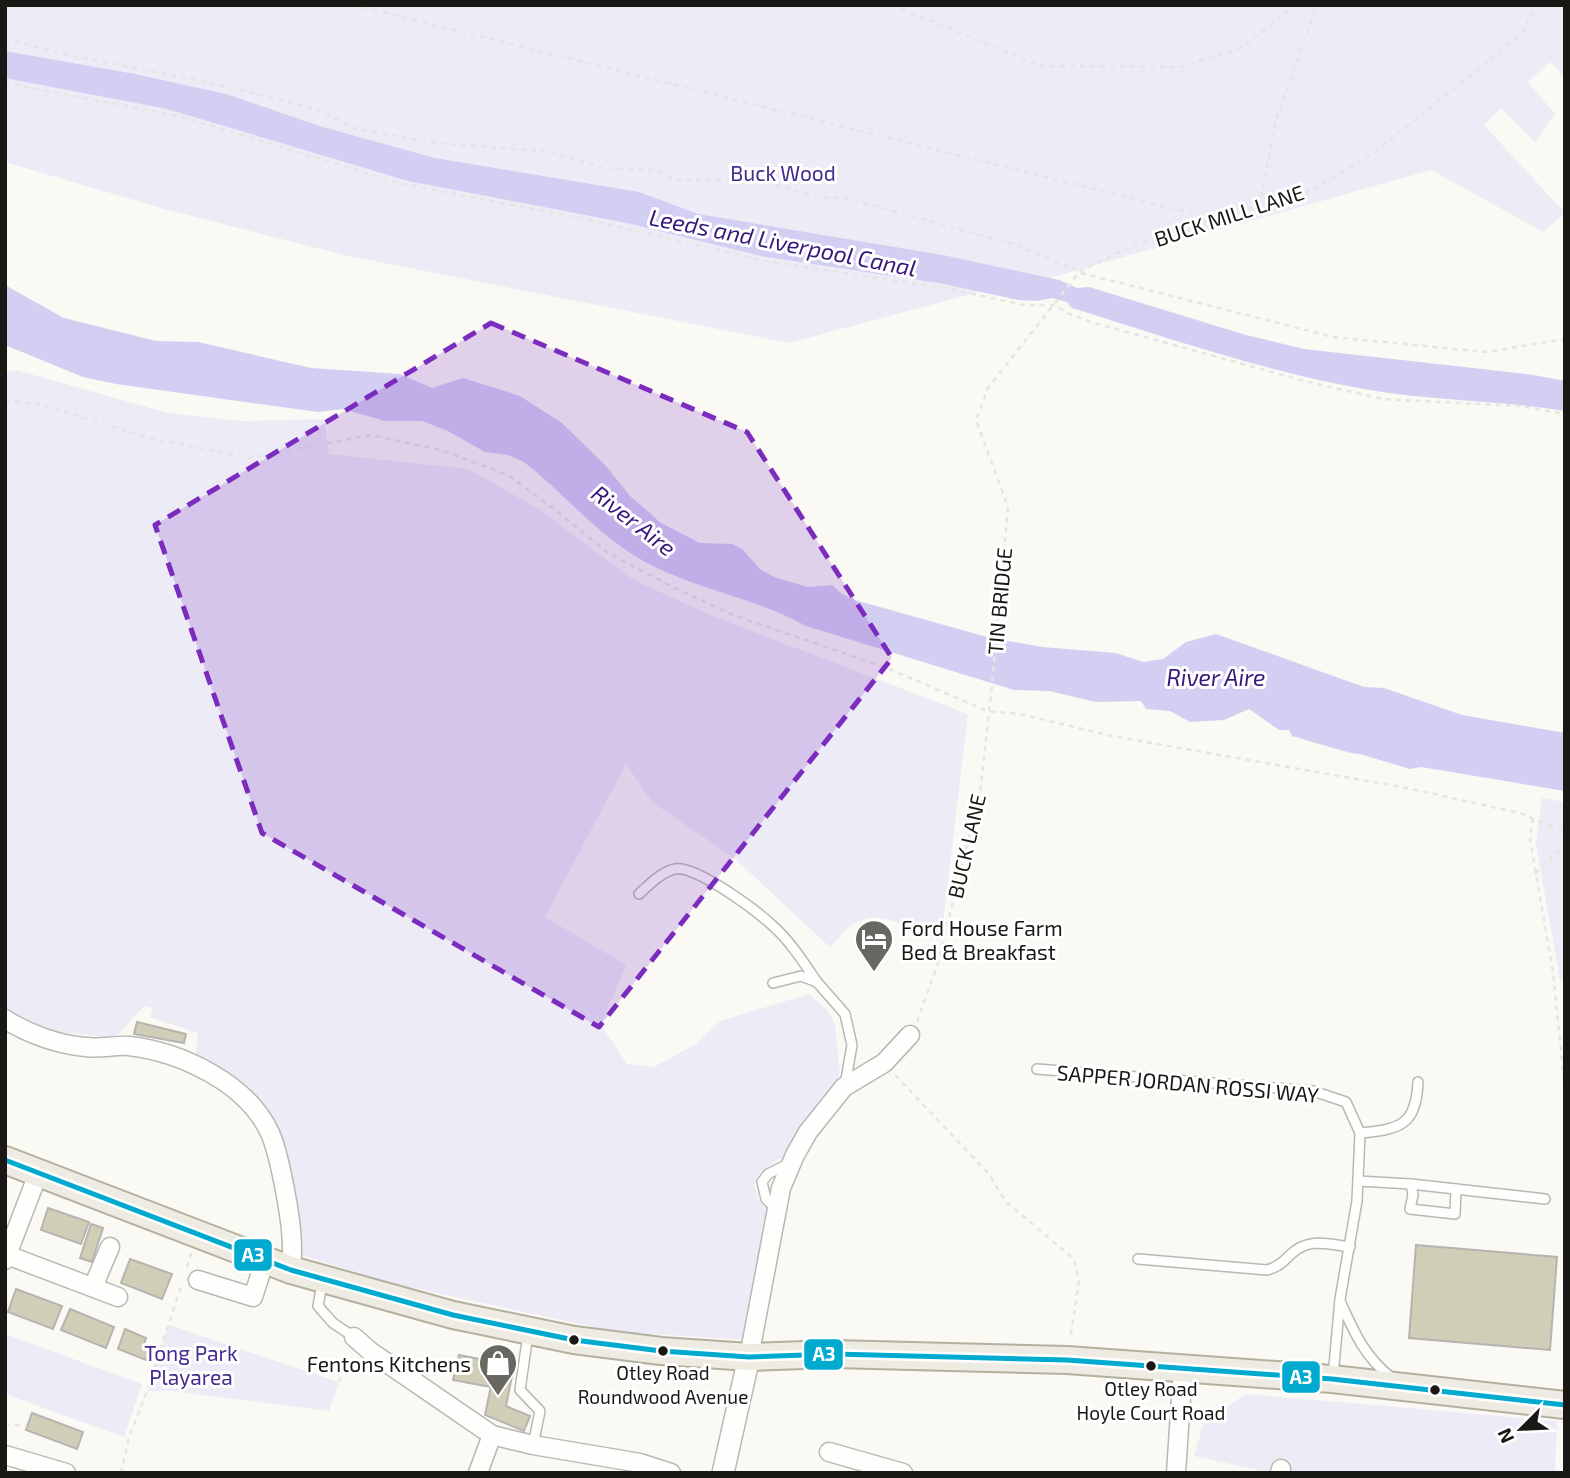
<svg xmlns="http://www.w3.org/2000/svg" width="1570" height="1478" viewBox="0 0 1570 1478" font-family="'Exo 2',sans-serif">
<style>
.green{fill:#edecf6}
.water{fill:#d3cff3}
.building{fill:#d1ceb8;stroke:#b5b4b0;stroke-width:2}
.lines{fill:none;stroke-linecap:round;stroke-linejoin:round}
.service-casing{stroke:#b8b8b4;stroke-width:12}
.minor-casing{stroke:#b8b8b4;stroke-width:21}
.tertiary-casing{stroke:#b8b8b4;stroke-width:24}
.primary-casing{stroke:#b3b09e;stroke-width:30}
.path{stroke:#e6e5e3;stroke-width:2.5;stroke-dasharray:5 5;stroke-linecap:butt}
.service{stroke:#fefefd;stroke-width:9}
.minor{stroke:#fefefd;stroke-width:18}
.tertiary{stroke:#fefefd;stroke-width:21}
.primary{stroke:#eeece2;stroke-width:26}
.bus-1-casing{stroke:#fff;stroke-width:10}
.bus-1{stroke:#00a9ce;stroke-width:5}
.marked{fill:#7b2cbf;fill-opacity:0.2;stroke:#7b2cbf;stroke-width:5;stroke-dasharray:14 9;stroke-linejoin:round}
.bus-dot{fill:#191814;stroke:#fff;stroke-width:2.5}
.labels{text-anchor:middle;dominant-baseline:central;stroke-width:6;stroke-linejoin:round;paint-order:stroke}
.bus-label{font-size:19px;fill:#191814;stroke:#fff}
.park-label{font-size:21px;fill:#442b8d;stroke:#fff}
.street-label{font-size:21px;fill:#191814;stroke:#fff}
.poi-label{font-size:21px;fill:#191814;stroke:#fff;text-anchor:start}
.water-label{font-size:23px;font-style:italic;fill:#36177a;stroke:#fff}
.line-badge{stroke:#fff;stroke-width:2.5}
.badge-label{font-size:19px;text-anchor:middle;font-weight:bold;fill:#fff}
</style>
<rect width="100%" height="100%" fill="#faf9f4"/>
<g class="green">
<path d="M 5,5 L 1565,5 L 1565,77 L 1550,62 L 1528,82 L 1555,114 L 1535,142 L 1501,108 L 1484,125 L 1565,213 L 1543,232 L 1431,170 L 1046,279 L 1035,277 L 789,343 L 344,255 L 164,209 L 5,162 Z"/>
<path d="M 16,370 L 168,413 L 241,421 L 324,419 L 329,454 L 468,469 L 539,509 L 632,579 L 710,615 L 968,714 L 941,941 C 894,923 866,896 831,948 L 734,858 L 652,802 L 626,764 L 545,917 L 626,965 L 601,1025 L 627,1064 L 654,1067 L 696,1044 L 720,1021 L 809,994 L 828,1011 L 835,1024 L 840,1073 L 834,1090 L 791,1151 L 761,1172 L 754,1185 L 759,1201 L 771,1214 L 749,1340 L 617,1332 L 390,1283 L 301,1255 L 284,1150 L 195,1060 L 198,1033 L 150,1017 L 153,1008 L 144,1006 L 115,1038 L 52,1031 L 5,1008 L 5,372 Z"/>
<path d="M 1542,798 L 1565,802 L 1565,981 L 1560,980 L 1536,845 Z"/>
<path d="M 169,1325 L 339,1382 L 329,1411 L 170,1391 L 147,1391 Z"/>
<path d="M 5,1334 L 142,1384 L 124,1437 L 5,1394 Z"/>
<path d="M 1246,1394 L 1557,1421 L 1555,1473 L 1271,1473 L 1194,1456 L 1204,1422 Z"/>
</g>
<g class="water">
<path d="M 5,51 L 135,74 L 226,94 L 323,127 L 435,158 L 639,192 L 698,214 L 943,255 L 1059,280 L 1077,288 L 1089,287 L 1246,335 L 1304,349 L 1534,375 L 1565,381 L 1565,411 C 1498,400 1430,401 1364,389 C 1264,371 1168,338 1072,308 L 1067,302 L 1052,298 L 1037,301 L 1018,300 L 944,284 L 761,256 L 627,223 L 408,181 L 167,109 L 5,78 Z"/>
<path d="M 5,285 L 64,318 L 156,341 L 198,342 L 311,368 L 400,374 L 432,388 L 463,378 L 520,396 L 562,423 L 606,466 L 630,496 L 661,523 L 700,543 L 732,544 L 742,549 L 761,570 L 774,577 L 808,587 L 832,585 L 842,594 L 855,600 L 987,637 L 1042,647 L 1116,653 L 1143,662 L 1163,659 L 1186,642 L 1216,634 L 1364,687 L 1384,688 L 1462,715 L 1565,733 L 1565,791 L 1421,767 L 1410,769 L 1360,754 C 1353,755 1304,739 1292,736 L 1289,730 L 1279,730 L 1249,709 L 1224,720 L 1190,722 L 1170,711 L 1146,709 L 1141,701 L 1096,702 L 1049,691 L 1014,690 L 806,626 C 760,600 705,591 657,568 C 603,543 569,497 524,462 L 508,455 L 485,452 L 448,431 L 422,421 L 385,421 L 343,409 L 318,412 L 116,384 L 83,377 L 5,345 Z"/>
</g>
<g class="building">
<path d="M 137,1022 L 186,1034 L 184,1043 L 134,1034 Z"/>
<path d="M 48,1208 L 89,1222 L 81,1244 L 41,1230 Z"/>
<path d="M 91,1224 L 103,1228 L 92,1262 L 80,1258 Z"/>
<path d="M 1416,1245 L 1557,1257 L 1550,1350 L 1409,1338 Z"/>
<path d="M 130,1259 L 172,1274 L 162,1299 L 121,1283 Z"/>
<path d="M 16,1289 L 62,1306 L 53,1329 L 8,1312 Z"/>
<path d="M 70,1309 L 114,1327 L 106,1348 L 61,1330 Z"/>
<path d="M 125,1329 L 146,1338 L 144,1344 L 151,1346 L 146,1360 L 118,1349 Z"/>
<path d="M 459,1355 L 496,1362 L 491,1387 L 453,1380 Z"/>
<path d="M 496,1362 L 514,1366 L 506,1406 L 530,1416 L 524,1431 L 485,1415 Z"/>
<path d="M 32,1413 L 83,1432 L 77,1449 L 26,1430 Z"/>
</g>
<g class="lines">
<defs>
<g id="service">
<path d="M 639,894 C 649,885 661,872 675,869 C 696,865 757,911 773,926 C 791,942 804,963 817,982"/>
<path d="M 773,983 L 801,976 L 817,982 L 845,1014 L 852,1045 L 845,1085"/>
<path d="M 1037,1069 L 1313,1091 L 1346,1102 L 1360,1133 L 1357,1201 L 1340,1299 L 1333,1377"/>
<path d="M 1360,1133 C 1400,1129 1416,1126 1418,1082"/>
<path d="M 1358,1181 L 1411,1184 L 1413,1195 L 1410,1209 L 1455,1214 L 1456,1189"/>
<path d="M 1411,1184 L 1545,1199"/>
<path d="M 776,1209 L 766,1199 L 762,1182 L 768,1174 L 790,1163"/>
<path d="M 1138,1259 L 1267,1270 C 1278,1267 1283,1262 1290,1255 C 1308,1237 1328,1244 1350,1247"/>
<path d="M 322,1283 L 318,1306 L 333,1323 L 354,1337"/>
<path d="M 1340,1301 C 1353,1330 1365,1358 1392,1378"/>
<path d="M 528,1334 L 520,1390 L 540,1411 L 533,1445"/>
</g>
<g id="minor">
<path d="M 5,1019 C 28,1034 59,1045 86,1047 C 100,1049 115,1045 129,1046 C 181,1052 247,1083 270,1133 C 278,1151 281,1171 285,1190 C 290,1217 294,1243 291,1270"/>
<path d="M 7,1255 L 118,1297"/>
<path d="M 5,1260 L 38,1174"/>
<path d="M 198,1280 L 253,1297 L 265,1260"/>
<path d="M 93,1287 L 110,1247"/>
<path d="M 354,1337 L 371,1352 L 492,1435 L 533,1445 L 640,1463 L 671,1473"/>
<path d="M 749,1357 L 781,1188 L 795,1155 L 808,1132 L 844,1087 L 884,1063 L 910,1035"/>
<path d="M 829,1452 L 903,1473"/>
<path d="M 5,1455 L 66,1473"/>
<path d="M 478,1473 L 492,1435"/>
<path d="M 1176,1473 L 1183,1368"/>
<path d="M 1280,1473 L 1281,1469"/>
</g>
<path id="tertiary" d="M 723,1473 L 749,1357"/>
<path id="primary" d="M 5,1160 L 291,1270 L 453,1315 L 574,1340 L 661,1351 L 749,1357 L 834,1354 L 1067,1360 L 1332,1379 L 1565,1405"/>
</defs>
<use href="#service" class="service-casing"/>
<use href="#minor" class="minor-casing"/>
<use href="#tertiary" class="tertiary-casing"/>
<use href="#primary" class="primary-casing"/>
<g class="path">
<path d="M 354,5 L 1211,218"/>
<path d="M 892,5 L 1041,66 L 1182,67 L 1241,48 L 1296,5"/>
<path d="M 5,39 L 73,56 L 207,82 L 317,109 L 357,129 L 436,143 L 552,152 L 602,168 L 654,170 L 676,180 L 754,179 L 816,197 L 847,198 L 1010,243 L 1080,271"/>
<path d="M 5,83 L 179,116 L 403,184 L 581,218 L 765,261 L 944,288 L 1025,305 L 1055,305 L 1067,313 L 1091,322 L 1308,382 L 1383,399 L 1520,406 L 1565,414"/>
<path d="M 1259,207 L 1276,120 L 1317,5"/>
<path d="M 1081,273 L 1333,337 L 1486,352 L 1565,339"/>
<path d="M 5,401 L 39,404 L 153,439 L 251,458 L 371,435 L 441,450 L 508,475 L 558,512 L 608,553 L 673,587 L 733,615 L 887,668 L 987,711 L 1020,714 L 1112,736 L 1402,787 L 1520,813 L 1548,825 L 1565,827"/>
<path d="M 1533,818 L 1530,840 L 1553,972 L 1565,1092"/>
<path d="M 1535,874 L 1565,844"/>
<path d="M 917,1022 L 937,966 L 980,793 L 991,695 L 1008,507 L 976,420 L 988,388 L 1080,271 L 1130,247 L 1211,218 L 1302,195 L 1370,156 L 1522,34 L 1536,5"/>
<path d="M 895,1075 L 989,1174 L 1005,1201 L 1074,1259 L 1079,1281 L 1070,1340"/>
<path d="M 187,1267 L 191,1253"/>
<path d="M 339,1382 L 348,1355"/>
<path d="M 5,1424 L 27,1426"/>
<path d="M 121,1473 L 129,1437 L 147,1391 L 182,1283"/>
</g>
<use href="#service" class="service"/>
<use href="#minor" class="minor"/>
<use href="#tertiary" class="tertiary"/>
<use href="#primary" class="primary"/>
<defs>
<path id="bus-1" d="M 5,1160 L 291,1270 L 453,1315 L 574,1340 L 661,1351 L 749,1357 L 834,1354 L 1067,1360 L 1332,1379 L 1565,1405"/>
</defs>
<use href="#bus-1" class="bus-1-casing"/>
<use href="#bus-1" class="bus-1"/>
</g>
<path class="marked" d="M 491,323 L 747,432 L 892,658 L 599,1027 L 262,833 L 155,525 Z"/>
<defs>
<symbol id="hotel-pin" viewBox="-11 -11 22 30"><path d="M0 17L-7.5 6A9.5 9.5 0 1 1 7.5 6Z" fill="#686762" stroke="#fff"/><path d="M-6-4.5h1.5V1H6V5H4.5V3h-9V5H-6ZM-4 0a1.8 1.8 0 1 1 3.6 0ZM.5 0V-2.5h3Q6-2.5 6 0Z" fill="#fff"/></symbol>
<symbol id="shop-pin" viewBox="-11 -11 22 30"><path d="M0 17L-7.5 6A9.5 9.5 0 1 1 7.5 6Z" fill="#686762" stroke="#fff"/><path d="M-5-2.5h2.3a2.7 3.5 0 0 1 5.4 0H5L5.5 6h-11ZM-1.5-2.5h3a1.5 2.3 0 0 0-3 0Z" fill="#fff"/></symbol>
</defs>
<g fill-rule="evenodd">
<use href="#hotel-pin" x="852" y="917" width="44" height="60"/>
<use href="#shop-pin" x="476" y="1341" width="44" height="60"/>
</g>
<g class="bus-dot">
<circle cx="574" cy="1340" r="6"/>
<circle cx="663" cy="1351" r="6"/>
<circle cx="1151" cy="1366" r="6"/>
<circle cx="1435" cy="1390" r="6"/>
</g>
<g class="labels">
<g class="bus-label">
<text x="663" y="1372">Otley Road<tspan x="663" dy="24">Roundwood Avenue</tspan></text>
<text x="1151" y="1388">Otley Road<tspan x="1151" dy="24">Hoyle Court Road</tspan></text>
</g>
<g class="park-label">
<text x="783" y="172">Buck Wood</text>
<text x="191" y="1352">Tong Park<tspan x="191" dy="24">Playarea</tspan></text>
</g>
<g class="street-label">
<text transform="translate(1229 215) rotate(-18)">BUCK MILL LANE</text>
<text transform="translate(999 601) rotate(-85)">TIN BRIDGE</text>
<text transform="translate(966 846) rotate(-77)">BUCK LANE</text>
<text transform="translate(1188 1083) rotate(5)">SAPPER JORDAN ROSSI WAY</text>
</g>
<g class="poi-label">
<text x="901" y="927">Ford House Farm<tspan x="901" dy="24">Bed &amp; Breakfast</tspan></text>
<text x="471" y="1363" text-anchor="end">Fentons Kitchens</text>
</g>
<g class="water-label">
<text transform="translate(783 242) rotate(11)">Leeds and Liverpool Canal</text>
<text transform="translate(634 520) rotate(38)">River Aire</text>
<text x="1216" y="677">River Aire</text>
</g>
</g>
<g class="line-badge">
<rect x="233" y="1238" width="40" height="34" rx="7" fill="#00a9ce"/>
<rect x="803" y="1338" width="41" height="33" rx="7" fill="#00a9ce"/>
<rect x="1281" y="1360" width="40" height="34" rx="7" fill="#00a9ce"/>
</g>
<g class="badge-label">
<text x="253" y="1262">A3</text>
<text x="824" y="1361">A3</text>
<text x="1301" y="1384">A3</text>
</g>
<rect width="1570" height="1478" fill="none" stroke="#191814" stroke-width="14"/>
<g transform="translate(1521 1429) rotate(246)" stroke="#ffffff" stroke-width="5" paint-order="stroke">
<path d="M0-5L12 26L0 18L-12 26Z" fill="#191814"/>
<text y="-10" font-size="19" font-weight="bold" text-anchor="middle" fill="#191814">N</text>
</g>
</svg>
